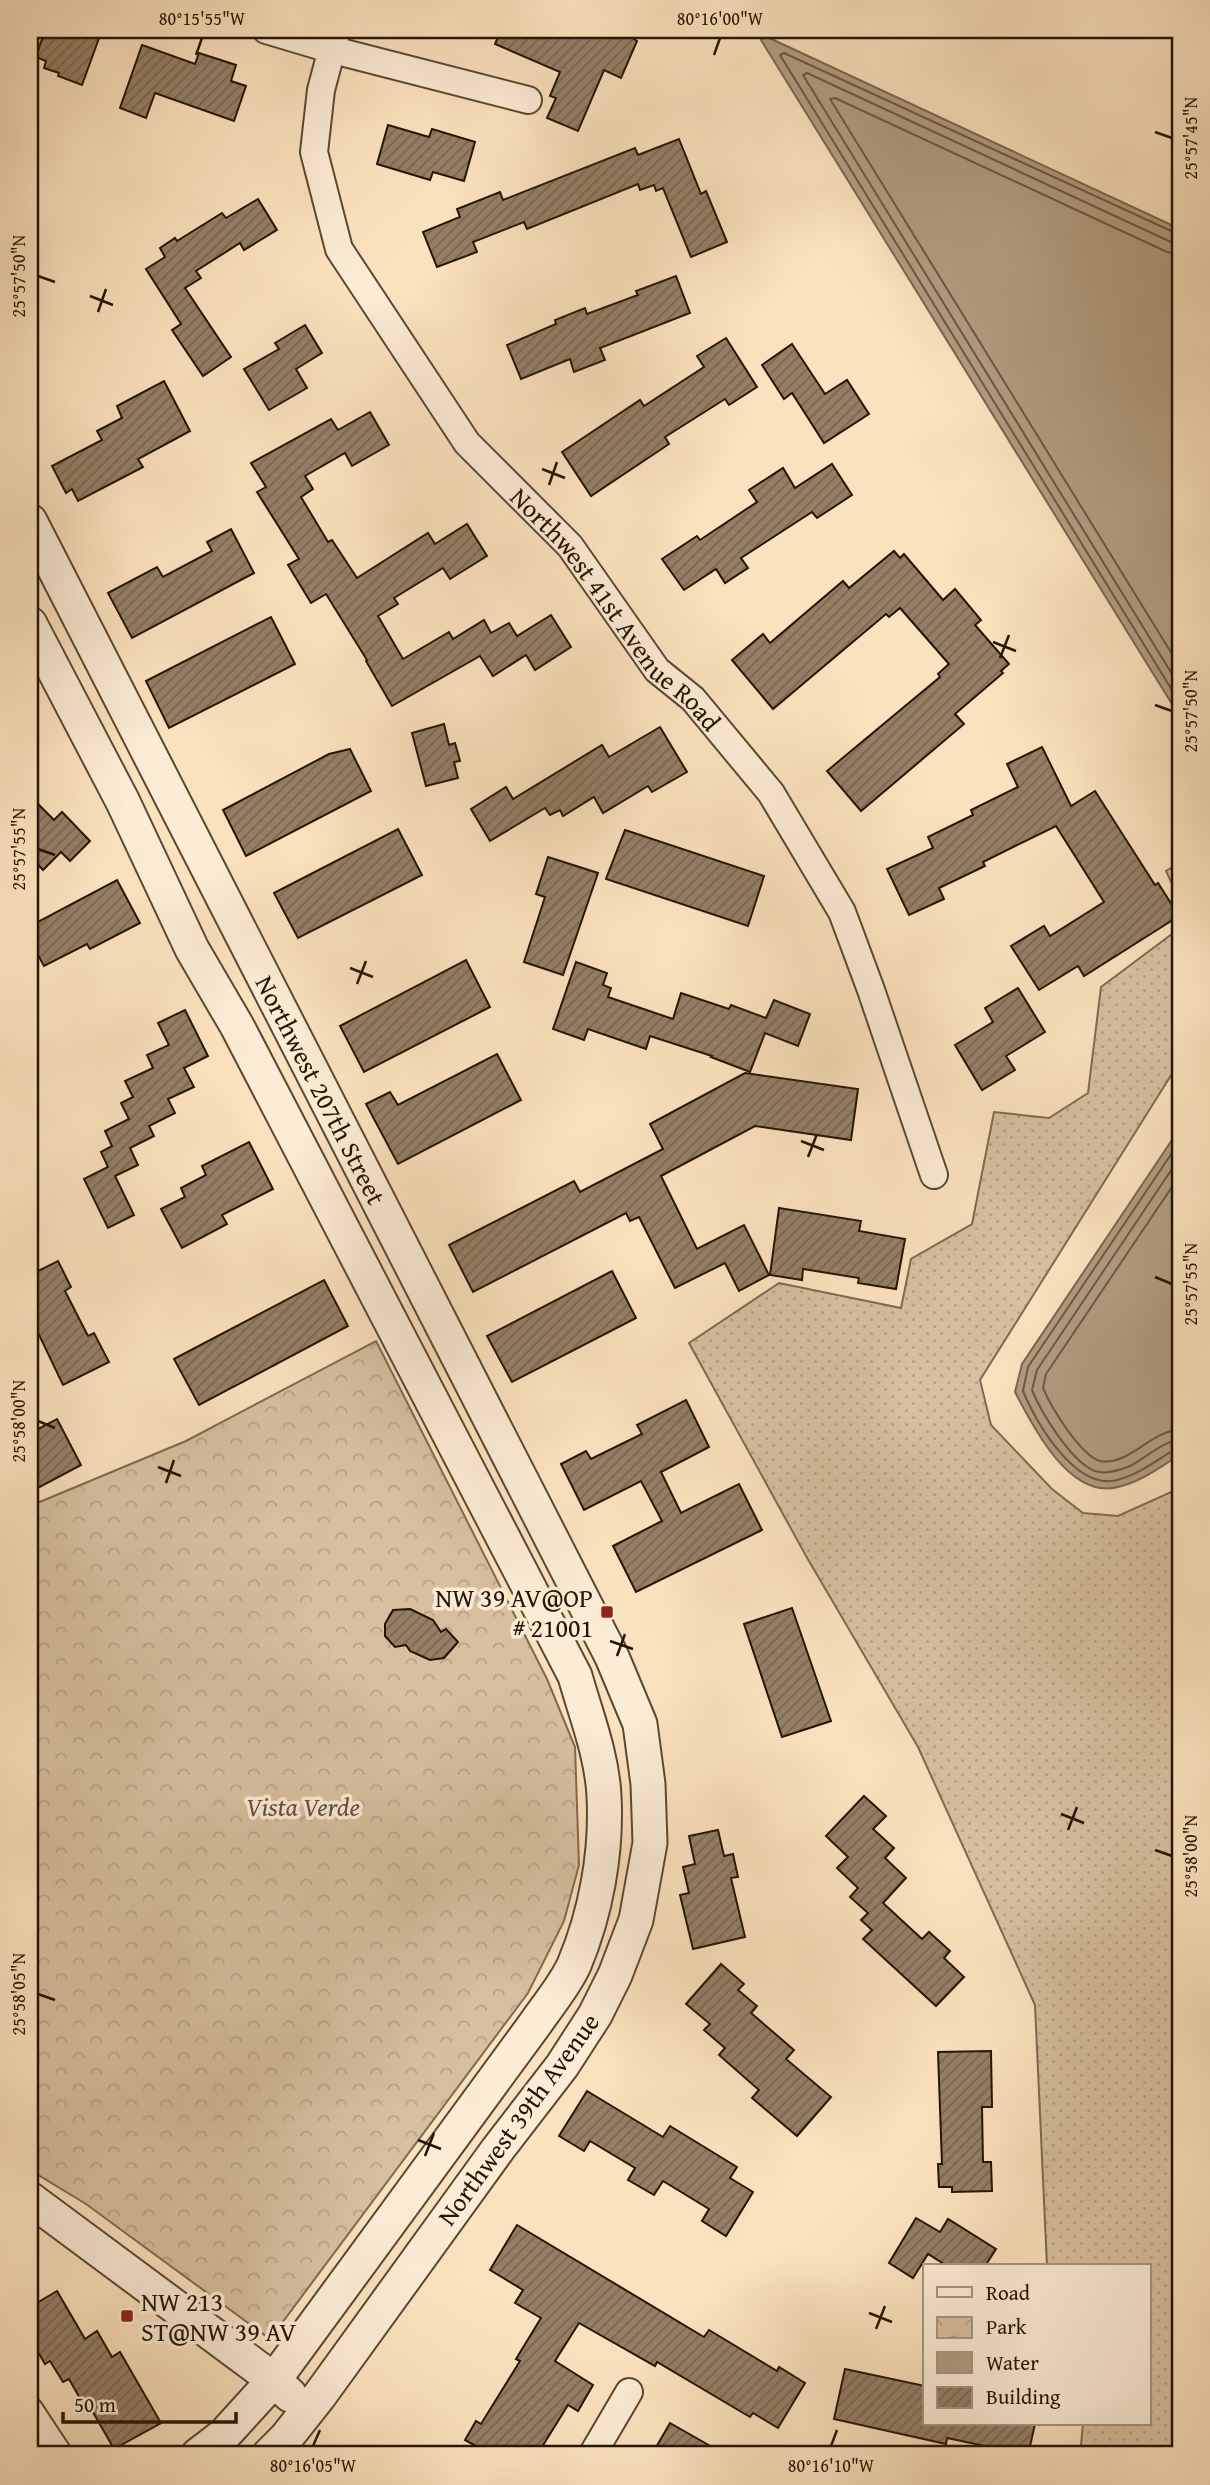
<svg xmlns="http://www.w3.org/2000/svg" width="1210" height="2485" viewBox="0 0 1210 2485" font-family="'Gentium Book Plus',serif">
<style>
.grass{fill:url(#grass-dots);stroke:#7e6a52;stroke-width:2}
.park{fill:url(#park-crowns);stroke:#7e6a52;stroke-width:2}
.water{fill:#b29c7f;stroke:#7a664e;stroke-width:2}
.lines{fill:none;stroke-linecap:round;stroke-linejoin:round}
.shore{stroke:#6c5842;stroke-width:2}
.building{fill:url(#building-hatch);stroke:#251405;stroke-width:2}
.minor-casing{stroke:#5a4833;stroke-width:30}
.tertiary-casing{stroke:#5a4833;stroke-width:37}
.minor{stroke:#fcecd5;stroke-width:26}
.tertiary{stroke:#fcecd5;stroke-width:33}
.ticks{fill:none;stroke:#251405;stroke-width:2.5}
.poi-dot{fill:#8f2418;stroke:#fcecd5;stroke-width:2.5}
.labels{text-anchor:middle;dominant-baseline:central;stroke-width:7;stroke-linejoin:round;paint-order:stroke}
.street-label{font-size:26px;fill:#251405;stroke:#fcecd5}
.poi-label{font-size:26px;fill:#251405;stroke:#fcecd5;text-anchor:end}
.park-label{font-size:26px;font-style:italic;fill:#63503b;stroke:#fcecd5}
.neatline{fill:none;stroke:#251405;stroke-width:2.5}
.ticks-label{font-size:18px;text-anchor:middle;fill:#251405}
</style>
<defs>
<pattern id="grass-dots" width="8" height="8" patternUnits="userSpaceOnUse" patternTransform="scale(1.75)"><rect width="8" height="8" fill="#d7bf9f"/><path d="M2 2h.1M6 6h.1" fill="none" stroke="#b8a387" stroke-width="1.8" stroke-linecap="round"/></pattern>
<pattern id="park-crowns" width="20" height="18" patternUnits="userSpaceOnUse" patternTransform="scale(1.75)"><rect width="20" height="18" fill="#d7bf9f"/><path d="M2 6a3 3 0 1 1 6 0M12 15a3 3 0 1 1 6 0" fill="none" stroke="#b8a387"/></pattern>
<pattern id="building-hatch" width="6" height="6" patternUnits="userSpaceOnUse" patternTransform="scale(1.75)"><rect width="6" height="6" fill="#947f65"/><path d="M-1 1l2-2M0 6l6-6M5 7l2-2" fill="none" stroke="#796751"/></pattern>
</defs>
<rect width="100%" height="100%" fill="#fbe2be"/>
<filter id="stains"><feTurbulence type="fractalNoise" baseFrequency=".00286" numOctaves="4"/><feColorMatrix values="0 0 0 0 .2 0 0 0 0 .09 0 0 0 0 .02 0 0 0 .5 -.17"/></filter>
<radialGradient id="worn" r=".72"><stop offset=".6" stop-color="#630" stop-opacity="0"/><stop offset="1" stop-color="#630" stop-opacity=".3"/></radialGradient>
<g class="grass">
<path d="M 1180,863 L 1180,901 L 1166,871 Z"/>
<path d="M 1180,928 L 1180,1061 L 980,1380 L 991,1425 L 1052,1489 L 1083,1513 L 1118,1516 L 1180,1488 L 1180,2455 L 1080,2455 L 1083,2424 L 1149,2424 L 1149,2266 L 1047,2266 L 1035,2005 L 918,1747 L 806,1556 L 689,1343 L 779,1283 L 901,1308 L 911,1259 L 972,1224 L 994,1112 L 1049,1118 L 1088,1093 L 1101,987 Z"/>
</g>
<path class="park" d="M 376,1341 L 547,1679 L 575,1747 L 579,1865 L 564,1921 L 528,1993 L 270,2339 L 86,2204 L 30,2170 L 30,1506 L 186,1441 Z"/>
<g class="water">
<path d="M 765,36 L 1180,229 L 1180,717 L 761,40 Z"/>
<path d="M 1180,1128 L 1180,1455 C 1161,1466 1141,1482 1118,1487 C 1070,1500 1033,1427 1015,1392 L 1022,1364 Z"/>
</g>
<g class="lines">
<g class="shore">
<path d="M 1180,235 L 784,53 L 780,55 L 1180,703"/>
<path d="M 1180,244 L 1171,242 L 807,73 L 803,75 L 1180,687"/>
<path d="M 1180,254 L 1167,252 L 835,98 L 830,99 L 1180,667"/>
<path d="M 1180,1141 L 1028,1367 L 1023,1391 C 1036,1423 1076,1491 1117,1480 C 1138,1475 1157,1460 1174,1450 L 1180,1449"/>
<path d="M 1180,1157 L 1037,1370 L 1032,1390 C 1041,1412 1071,1462 1095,1471 C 1107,1475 1121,1470 1132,1465 C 1147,1457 1163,1441 1180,1440"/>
<path d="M 1180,1175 L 1046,1374 L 1043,1388 C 1051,1407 1080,1455 1100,1461 C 1109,1463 1118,1460 1126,1456 C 1144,1447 1160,1430 1180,1430"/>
</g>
</g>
<g class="building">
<path d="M 45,30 L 75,30 L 99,38 L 82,85 L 58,76 L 59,73 L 44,68 L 46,61 L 36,57 Z"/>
<path d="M 501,30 L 638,30 L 634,39 L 637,41 L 621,78 L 604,70 L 578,131 L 547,118 L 556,98 L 550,96 L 560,72 L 495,44 Z"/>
<path d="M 142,45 L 195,64 L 199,53 L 236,65 L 231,81 L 246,86 L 234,121 L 155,93 L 146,118 L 120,108 Z"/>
<path d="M 388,125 L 429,137 L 432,129 L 475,142 L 464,181 L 433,172 L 430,180 L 377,164 Z"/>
<path d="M 679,139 L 701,194 L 706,191 L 727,242 L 691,257 L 663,188 L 656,191 L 654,185 L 640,190 L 638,184 L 527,229 L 524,222 L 473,242 L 477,252 L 437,267 L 423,232 L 460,217 L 457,209 L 500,192 L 503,200 L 635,148 L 638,155 Z"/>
<path d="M 258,199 L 277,230 L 244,250 L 240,243 L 196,271 L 201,278 L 185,288 L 231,357 L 203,376 L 172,330 L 181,324 L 146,269 L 165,257 L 160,248 L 175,238 L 177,241 L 222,213 L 226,218 Z"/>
<path d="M 676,276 L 690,313 L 600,348 L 605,360 L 574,372 L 570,359 L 521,379 L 507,345 L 556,324 L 555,320 L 585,308 L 587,314 L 638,295 L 636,291 Z"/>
<path d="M 305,325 L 322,353 L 296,369 L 307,388 L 269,410 L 244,369 L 279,349 L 275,343 Z"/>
<path d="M 726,338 L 757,387 L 729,405 L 725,399 L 665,437 L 669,444 L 591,496 L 562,452 L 640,400 L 644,406 L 704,367 L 697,356 Z"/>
<path d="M 792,344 L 825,394 L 847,380 L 869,414 L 824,443 L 792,393 L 784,399 L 762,365 Z"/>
<path d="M 164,381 L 190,431 L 138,459 L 143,467 L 78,501 L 72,489 L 66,493 L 52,466 L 102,440 L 97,431 L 122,418 L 117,406 Z"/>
<path d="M 370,412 L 389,445 L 352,466 L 345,453 L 305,476 L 313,489 L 301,497 L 328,542 L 332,540 L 357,578 L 428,533 L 435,544 L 467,524 L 487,556 L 450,579 L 443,568 L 394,598 L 398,604 L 378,616 L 403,659 L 449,632 L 453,639 L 484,620 L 491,633 L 509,623 L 517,636 L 551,615 L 571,647 L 535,670 L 526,655 L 493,676 L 480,656 L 392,706 L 366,661 L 367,660 L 326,594 L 311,603 L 288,565 L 299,559 L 257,492 L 266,487 L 251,463 L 331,419 L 338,430 Z"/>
<path d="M 832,464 L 852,495 L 817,518 L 812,512 L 741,558 L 748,568 L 725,583 L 716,569 L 684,590 L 662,559 L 697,536 L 700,540 L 757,502 L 749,490 L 783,468 L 795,488 Z"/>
<path d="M 231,529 L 254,573 L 132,638 L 108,593 L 157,567 L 163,577 L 212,551 L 207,542 Z"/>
<path d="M 894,551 L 900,558 L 904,554 L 943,600 L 955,589 L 981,620 L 975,625 L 1009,664 L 1001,671 L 1003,673 L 955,714 L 964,724 L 861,811 L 827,771 L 940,677 L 938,674 L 949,664 L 900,608 L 889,617 L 886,614 L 773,709 L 732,660 L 763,634 L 770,643 L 843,581 L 849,588 Z"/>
<path d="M 271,617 L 295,664 L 169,728 L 146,681 Z"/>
<path d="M 444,724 L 449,745 L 455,743 L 460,761 L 454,762 L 458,778 L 426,786 L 412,733 Z"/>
<path d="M 660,727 L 687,772 L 652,792 L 648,786 L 603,813 L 594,797 L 563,816 L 560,810 L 550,815 L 545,808 L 490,841 L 471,809 L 506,787 L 513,799 L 602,745 L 609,757 Z"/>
<path d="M 1042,747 L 1071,806 L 1095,791 L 1155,885 L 1158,883 L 1179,916 L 1084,976 L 1078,966 L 1039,990 L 1011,946 L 1044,926 L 1050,936 L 1104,902 L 1056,826 L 983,862 L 985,866 L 939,888 L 944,899 L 909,915 L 887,869 L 933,848 L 928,837 L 973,815 L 971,810 L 1018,787 L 1007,764 Z"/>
<path d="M 350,749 L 371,791 L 246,856 L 223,810 L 329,754 Z"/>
<path d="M 30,796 L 54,820 L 62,812 L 90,841 L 70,861 L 61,852 L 43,870 L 30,856 Z"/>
<path d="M 398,829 L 422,875 L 298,938 L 274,893 Z"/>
<path d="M 625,830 L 764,876 L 748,926 L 606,879 Z"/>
<path d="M 548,857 L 598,873 L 563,975 L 524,962 L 545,897 L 536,894 Z"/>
<path d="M 117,880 L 140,923 L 90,949 L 87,944 L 44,966 L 38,955 L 30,959 L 30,926 Z"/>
<path d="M 466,960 L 490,1007 L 364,1072 L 340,1026 Z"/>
<path d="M 576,962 L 607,973 L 603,985 L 611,988 L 608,997 L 673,1019 L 681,993 L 729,1009 L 731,1005 L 766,1018 L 774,1000 L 810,1014 L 798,1046 L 765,1033 L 750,1072 L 711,1057 L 712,1056 L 650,1036 L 646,1049 L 588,1029 L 584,1040 L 553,1029 Z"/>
<path d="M 1018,988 L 1045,1032 L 1006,1056 L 1015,1070 L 982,1090 L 955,1045 L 993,1022 L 985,1008 Z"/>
<path d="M 185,1010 L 208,1056 L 184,1068 L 194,1087 L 168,1099 L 175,1113 L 149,1126 L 154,1136 L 130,1148 L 138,1165 L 115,1176 L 134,1215 L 108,1228 L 84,1179 L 108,1167 L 101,1152 L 112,1146 L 105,1131 L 129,1119 L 121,1103 L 133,1097 L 125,1081 L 153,1068 L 147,1055 L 169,1045 L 158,1023 Z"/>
<path d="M 497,1054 L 521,1100 L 398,1164 L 366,1104 L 390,1092 L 398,1105 Z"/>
<path d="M 745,1073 L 858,1089 L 851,1140 L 755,1126 L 661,1176 L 697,1249 L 744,1225 L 769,1275 L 739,1291 L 725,1263 L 675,1288 L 639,1217 L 630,1221 L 626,1213 L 473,1292 L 449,1245 L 574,1181 L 580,1192 L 663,1149 L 650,1124 Z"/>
<path d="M 249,1142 L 273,1189 L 222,1215 L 227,1224 L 182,1248 L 161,1209 L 185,1197 L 181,1188 L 206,1175 L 202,1166 Z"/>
<path d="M 779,1208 L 861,1221 L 859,1231 L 905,1239 L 896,1289 L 858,1283 L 859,1278 L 803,1269 L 802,1280 L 770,1275 Z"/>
<path d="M 58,1261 L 71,1287 L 65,1291 L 88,1336 L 94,1333 L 109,1362 L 63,1385 L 30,1316 L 30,1275 Z"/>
<path d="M 612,1271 L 636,1318 L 512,1382 L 487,1336 Z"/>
<path d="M 324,1280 L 348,1326 L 199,1405 L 174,1359 Z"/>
<path d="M 686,1400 L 709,1447 L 661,1472 L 681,1513 L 739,1484 L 762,1530 L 636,1592 L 613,1546 L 662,1521 L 641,1481 L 584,1510 L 561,1464 L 586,1451 L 591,1459 L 642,1434 L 637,1425 Z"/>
<path d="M 57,1419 L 81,1465 L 30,1492 L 30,1433 Z"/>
<path d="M 792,1608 L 831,1721 L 782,1737 L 744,1624 Z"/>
<path d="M 410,1609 L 433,1620 L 441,1632 L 446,1629 L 458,1642 L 444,1658 L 430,1660 L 410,1651 L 406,1645 L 395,1647 L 385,1636 L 385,1624 L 393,1610 Z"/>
<path d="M 864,1796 L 886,1816 L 873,1829 L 894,1848 L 885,1858 L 906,1878 L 883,1903 L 922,1939 L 929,1932 L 950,1951 L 944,1958 L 964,1977 L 936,2006 L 863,1939 L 872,1930 L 861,1920 L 868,1913 L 850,1897 L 858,1888 L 837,1868 L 848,1857 L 826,1836 Z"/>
<path d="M 718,1830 L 724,1856 L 733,1854 L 738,1877 L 731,1878 L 745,1937 L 693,1949 L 680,1895 L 689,1893 L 683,1867 L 695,1864 L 689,1836 Z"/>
<path d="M 721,1964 L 744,1984 L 738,1990 L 757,2006 L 751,2013 L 794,2050 L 786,2059 L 831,2097 L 797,2136 L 752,2098 L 759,2090 L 719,2055 L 725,2048 L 704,2030 L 710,2024 L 686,2004 Z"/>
<path d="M 991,2051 L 992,2107 L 982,2107 L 983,2162 L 991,2162 L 992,2191 L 952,2192 L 952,2187 L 939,2187 L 938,2164 L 942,2164 L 938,2052 Z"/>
<path d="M 587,2091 L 663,2137 L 670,2126 L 737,2167 L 730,2178 L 753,2192 L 726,2236 L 702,2221 L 709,2209 L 663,2181 L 654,2195 L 628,2180 L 635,2168 L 590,2141 L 584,2151 L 559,2136 Z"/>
<path d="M 916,2218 L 940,2232 L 948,2219 L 996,2249 L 985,2266 L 947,2266 L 928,2254 L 913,2278 L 889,2263 Z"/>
<path d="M 517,2225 L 704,2337 L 709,2330 L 777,2371 L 779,2367 L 805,2383 L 778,2428 L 753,2413 L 750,2417 L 657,2362 L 655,2366 L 579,2323 L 555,2361 L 593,2385 L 578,2411 L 568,2405 L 537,2455 L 473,2455 L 478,2447 L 465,2440 L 476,2421 L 481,2424 L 520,2361 L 516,2359 L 541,2318 L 515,2303 L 523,2290 L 490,2270 Z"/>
<path d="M 57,2291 L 85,2339 L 97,2331 L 112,2357 L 120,2352 L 161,2423 L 114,2449 L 86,2400 L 82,2402 L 69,2379 L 63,2382 L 50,2361 L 45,2364 L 30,2338 L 30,2307 Z"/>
<path d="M 845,2369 L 925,2386 L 925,2424 L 1035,2424 L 1028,2455 L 947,2438 L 946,2444 L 834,2419 Z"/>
<path d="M 670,2423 L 726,2455 L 666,2455 L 655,2449 Z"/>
</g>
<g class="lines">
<defs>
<g id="minor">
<path d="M 266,30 L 333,50 L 528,100"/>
<path id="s1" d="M 337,30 L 321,90 L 314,152 L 339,249 L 467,443 L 570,546 L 657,670 L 693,699 L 771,793 L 842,912 L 871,990 L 934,1175"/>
<path d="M 30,2411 L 59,2455"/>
<path d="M 592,2455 L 629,2392"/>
</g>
<g id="tertiary">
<path id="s2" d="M 30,521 L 612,1657 L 640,1724 L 648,1784 L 650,1843 L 636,1920 L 615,1975 L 595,2015 L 562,2066 L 498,2149 L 320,2395 L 286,2438 L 269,2455"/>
<path d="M 30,624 L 123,802 L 192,949 L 237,1026 L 575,1676 C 586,1715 602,1755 604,1796 C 607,1852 596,1913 574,1965 C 565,1985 548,2005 535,2024 L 274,2380 L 224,2435 L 198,2455"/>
<path d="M 30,2199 L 274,2380 L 290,2395"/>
</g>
</defs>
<use href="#minor" class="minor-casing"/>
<use href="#tertiary" class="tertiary-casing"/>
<use href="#minor" class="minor"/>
<use href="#tertiary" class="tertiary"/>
</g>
<path class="ticks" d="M 196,55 L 202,38M 714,55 L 720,38M 1155,132 L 1172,138M 38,276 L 55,282M 90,296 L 113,305M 98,312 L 106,289M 542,469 L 565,478M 549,485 L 557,462M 993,642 L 1016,651M 1000,658 L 1009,635M 1155,705 L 1172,711M 38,849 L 55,855M 350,968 L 373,977M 357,984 L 366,961M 801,1141 L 824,1150M 808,1157 L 817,1134M 1155,1277 L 1172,1284M 38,1421 L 55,1428M 158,1467 L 181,1476M 166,1483 L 174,1460M 610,1641 L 633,1649M 617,1656 L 625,1634M 1061,1814 L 1084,1823M 1068,1830 L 1077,1807M 1155,1850 L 1172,1856M 38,1994 L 55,2000M 418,2140 L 441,2149M 425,2156 L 434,2133M 869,2313 L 892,2322M 876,2329 L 885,2306M 313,2446 L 320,2430M 831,2446 L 837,2430"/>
<g class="poi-dot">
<rect x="600" y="1605" width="14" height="14" rx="3.5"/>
<rect x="120" y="2309" width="14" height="14" rx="3.5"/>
</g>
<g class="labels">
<g class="street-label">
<text stroke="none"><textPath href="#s1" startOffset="681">Northwest 41st Avenue Road</textPath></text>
<text stroke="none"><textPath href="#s2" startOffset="639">Northwest 207th Street</textPath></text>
<text transform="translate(518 2119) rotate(-54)">Northwest 39th Avenue</text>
</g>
<g class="poi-label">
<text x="593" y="1597">NW 39 AV@OP<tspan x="593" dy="30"># 21001</tspan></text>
<text x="141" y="2301" text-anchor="start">NW 213<tspan x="141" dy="30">ST@NW 39 AV</tspan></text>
</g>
<g class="park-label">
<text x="303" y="1806">Vista Verde</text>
</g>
</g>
<rect width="1210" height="2485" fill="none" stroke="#fbe2be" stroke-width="77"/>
<rect x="923" y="2264" width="228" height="161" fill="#fcecd5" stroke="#a69682" stroke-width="2"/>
<rect x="937" y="2287" width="35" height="10" fill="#fcecd5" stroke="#a69682" stroke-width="2"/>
<text x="986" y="2300" font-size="21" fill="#251405">Road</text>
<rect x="937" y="2317" width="35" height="21" fill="url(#park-crowns)" stroke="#a69682" stroke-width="2"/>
<text x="986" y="2334" font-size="21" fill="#251405">Park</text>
<rect x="937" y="2352" width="35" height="21" fill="#b29c7f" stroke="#a69682" stroke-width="2"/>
<text x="986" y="2370" font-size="21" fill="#251405">Water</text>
<rect x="937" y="2387" width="35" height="21" fill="url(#building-hatch)" stroke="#a69682" stroke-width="2"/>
<text x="986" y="2404" font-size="21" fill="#251405">Building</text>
<path d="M63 2412v10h173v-10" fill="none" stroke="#251405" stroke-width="3.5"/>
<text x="74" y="2412" font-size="21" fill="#251405" stroke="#fcecd5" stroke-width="5" paint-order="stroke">50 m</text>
<rect x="38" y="38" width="1134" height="2408" class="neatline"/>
<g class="ticks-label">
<text x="202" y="25">80°15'55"W</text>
<text x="720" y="25">80°16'00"W</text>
<text transform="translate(1191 138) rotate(-90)" y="6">25°57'45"N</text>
<text transform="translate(19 276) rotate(-90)" y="6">25°57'50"N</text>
<text transform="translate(1191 711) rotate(-90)" y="6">25°57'50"N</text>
<text transform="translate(19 849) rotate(-90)" y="6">25°57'55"N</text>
<text transform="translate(1191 1284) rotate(-90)" y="6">25°57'55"N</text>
<text transform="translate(19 1421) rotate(-90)" y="6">25°58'00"N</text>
<text transform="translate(1191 1856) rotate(-90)" y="6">25°58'00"N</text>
<text transform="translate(19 1994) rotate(-90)" y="6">25°58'05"N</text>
<text x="313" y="2472">80°16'05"W</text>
<text x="831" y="2472">80°16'10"W</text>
</g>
<rect width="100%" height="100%" filter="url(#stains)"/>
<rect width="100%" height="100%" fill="url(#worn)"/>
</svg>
